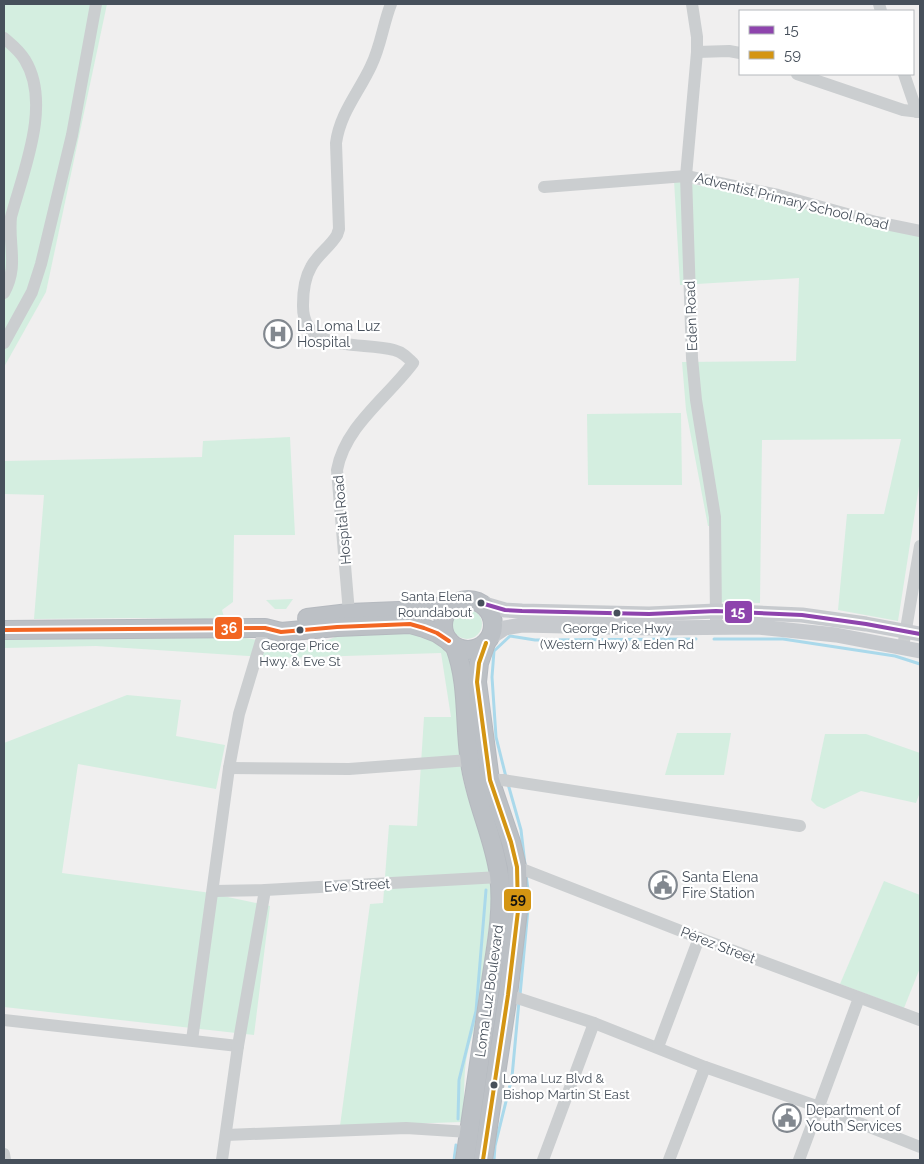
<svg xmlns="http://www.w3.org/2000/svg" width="924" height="1164" viewBox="0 0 924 1164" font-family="Raleway,sans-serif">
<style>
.green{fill:#d4eee0}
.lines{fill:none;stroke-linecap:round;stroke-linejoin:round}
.stream{stroke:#aad9eb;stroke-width:3}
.highway-casing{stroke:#b5b9bf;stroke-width:20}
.minor{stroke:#cbced0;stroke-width:12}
.major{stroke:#c7cace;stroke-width:15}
.highway{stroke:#bcc0c5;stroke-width:18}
.bus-1-casing{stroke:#fff;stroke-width:8}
.bus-2-casing{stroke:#fff;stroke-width:8}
.bus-3-casing{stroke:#fff;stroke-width:8}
.bus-1{stroke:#8e44ad;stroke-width:4}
.bus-2{stroke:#d49512;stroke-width:4}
.bus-3{stroke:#f26522;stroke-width:4}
.bus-dot{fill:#47505b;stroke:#fff;stroke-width:2}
.labels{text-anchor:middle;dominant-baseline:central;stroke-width:4.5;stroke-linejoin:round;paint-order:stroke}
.bus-label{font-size:13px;fill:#47505b;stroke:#fff}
.street-label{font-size:14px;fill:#47505b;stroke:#fff}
.poi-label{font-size:14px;fill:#47505b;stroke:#fff;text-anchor:start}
.line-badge{stroke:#fff;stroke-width:2}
.badge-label{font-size:14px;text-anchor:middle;font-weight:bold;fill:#fff}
.pale-badge-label{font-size:14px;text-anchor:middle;font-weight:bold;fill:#111}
</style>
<rect width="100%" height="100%" fill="#f0efef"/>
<g class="green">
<path d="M 4,4 L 107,4 L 46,292 L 4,367 Z"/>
<path d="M 674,180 L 920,234 L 920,480 L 898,621 L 838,610 L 847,514 L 884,514 L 901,439 L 762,440 L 760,603 L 713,602 L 716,526 L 708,526 L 686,410 L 682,362 L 796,361 L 799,278 L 680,285 Z"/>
<path d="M 681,413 L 682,485 L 588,485 L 587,414 Z"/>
<path d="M 290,437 L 295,535 L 234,535 L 233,602 L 222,610 L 224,617 L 205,619 L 136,618 L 34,619 L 44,495 L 4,494 L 4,461 L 202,457 L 203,441 Z"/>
<path d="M 293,599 L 286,609 L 275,609 L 266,600 Z"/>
<circle cx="467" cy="624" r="15"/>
<path d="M 375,631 C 400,631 427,630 445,651 C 462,671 457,735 460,762 C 465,802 486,839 491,879 C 493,905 488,932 485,958 C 482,978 480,998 477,1018 C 475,1029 470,1040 468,1051 C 462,1075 466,1098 462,1122 L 340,1126 L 370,904 L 383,903 L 389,825 L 417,826 L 424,717 L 451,717 L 441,653 L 280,658 L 96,646 L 4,648 L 4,638 L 227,635 L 295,646 L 319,644 L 335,637 Z"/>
<path d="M 127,695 L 181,700 L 176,736 L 225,745 L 216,789 L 78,764 L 62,873 L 204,892 L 270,906 L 254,1035 L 4,1007 L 4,743 Z"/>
<path d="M 677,733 L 731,733 L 724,775 L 665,775 Z"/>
<path d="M 825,734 L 866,734 L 920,753 L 920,792 L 916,803 L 861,791 L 824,809 L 817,806 L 811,800 Z"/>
<path d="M 884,881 L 920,895 L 920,968 L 904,1008 L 840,984 Z"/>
</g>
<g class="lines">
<g class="stream">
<path d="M 714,639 L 783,639 L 895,656 L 920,664"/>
<path d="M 506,777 L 496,737 L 492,677 L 494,651 L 510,636 L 535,640 L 696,639"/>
<path d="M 508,784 L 521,830 L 525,865"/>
<path d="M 520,995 L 529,898 L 526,874"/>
<path d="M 458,1119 L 459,1080 L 476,1011 L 486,890"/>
<path d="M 454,1160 L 456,1145"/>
<path d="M 494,1160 L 495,1146 L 512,1077 L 519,1001"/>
</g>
<defs>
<g id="highway">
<circle cx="468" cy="625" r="25"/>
<path d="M 307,618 L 349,613 L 423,610 L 452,604"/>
<path d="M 4,630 L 265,628 L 281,632 L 337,627 L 410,624 L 424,628 L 437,633 L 449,641"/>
<path d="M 455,647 C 469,684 464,724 470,762 C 475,801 494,837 499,875 C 504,912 495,952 490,988 C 482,1046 473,1103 465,1160"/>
<path d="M 483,1160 L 508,995 L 518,911 L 517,867 L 511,842 L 490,780 L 477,682 L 479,663 L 486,643"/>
</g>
</defs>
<use href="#highway" class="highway-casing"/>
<g class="minor">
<path d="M 692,4 L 697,37 L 697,52 L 686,176 L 692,358 L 696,400 L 715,517 L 716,620"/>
<path d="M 879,4 L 881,11"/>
<path d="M 4,38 C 11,44 20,51 25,60 C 52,104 23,172 11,217 C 8,246 19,265 4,293"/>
<path d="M 697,52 L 729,51 L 740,53"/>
<path d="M 797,74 L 903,110 L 920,112"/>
<path d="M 904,74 L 917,112"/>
<path d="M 544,187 L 686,176 L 778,195 L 876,222 L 920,231"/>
<path d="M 4,343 L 32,292 L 41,264 L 72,135 L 96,4"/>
<path d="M 349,613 L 337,470 C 345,426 388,397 413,363 C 407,357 402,352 394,350 C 362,341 302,354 303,305 C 303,292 304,279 311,267 C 317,255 330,247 337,235 L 339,229 L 336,143 C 340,113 359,92 371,66 C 381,46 383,24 391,4"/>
<path d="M 903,647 L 920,546"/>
<path d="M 229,768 L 349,769 L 469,760"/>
<path d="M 490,780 L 503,780 L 800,826"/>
<path d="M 517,867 L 699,938 L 920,1020"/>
<path d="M 214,891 L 265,890 L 500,877"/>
<path d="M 508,995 L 594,1023 L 705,1067 L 819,1107 L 920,1147"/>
<path d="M 4,1020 L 238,1046"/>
<path d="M 192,1040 L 229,768 L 239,714 L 265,628"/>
<path d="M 658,1047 L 699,938"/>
<path d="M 226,1135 L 406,1128 L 469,1132"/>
<path d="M 4,1154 L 5,1160"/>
<path d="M 222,1160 L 238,1046 L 265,890"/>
<path d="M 543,1160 L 594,1023"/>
<path d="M 669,1160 L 705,1067"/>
<path d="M 799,1160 L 859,998"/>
</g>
<g class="major">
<path d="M 481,603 L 505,610 L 522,611 L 649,614 L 716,611 L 802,615 L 866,624 L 920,634"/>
<path d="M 491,637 L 505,628 L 522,625 L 651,628 L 758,627 L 836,635 L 920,651"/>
</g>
<use href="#highway" class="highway"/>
<defs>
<path id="bus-1" d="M 481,603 L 505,610 L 522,611 L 649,614 L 716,611 L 802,615 L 866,624 L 920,634"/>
<path id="bus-2" d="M 483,1160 L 508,995 L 518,911 L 517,867 L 511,842 L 490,780 L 477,682 L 479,663 L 486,643"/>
<path id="bus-3" d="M 4,630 L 265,628 L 281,632 L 337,627 L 410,624 L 424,628 L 437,633 L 449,641"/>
</defs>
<use href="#bus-1" class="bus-1-casing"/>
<use href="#bus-2" class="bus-2-casing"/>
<use href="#bus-3" class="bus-3-casing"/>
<use href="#bus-1" class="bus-1"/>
<use href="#bus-2" class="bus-2"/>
<use href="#bus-3" class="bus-3"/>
</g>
<defs>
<symbol id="hospital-ring" viewBox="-11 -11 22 22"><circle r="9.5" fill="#fff" stroke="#82888f" stroke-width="1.5"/><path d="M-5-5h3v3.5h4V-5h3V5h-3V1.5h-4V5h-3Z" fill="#82888f"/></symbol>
<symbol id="civic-ring" viewBox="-11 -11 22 22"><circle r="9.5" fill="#fff" stroke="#82888f" stroke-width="1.5"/><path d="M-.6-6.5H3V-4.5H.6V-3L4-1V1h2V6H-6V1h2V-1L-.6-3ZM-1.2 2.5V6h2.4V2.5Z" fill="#82888f"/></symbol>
</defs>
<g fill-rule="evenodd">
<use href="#hospital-ring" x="262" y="318" width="32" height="32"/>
<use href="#civic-ring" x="647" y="869" width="32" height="32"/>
<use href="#civic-ring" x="771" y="1102" width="32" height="32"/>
</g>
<g class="bus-dot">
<circle cx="481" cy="603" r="4.5"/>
<circle cx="617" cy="613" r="4.5"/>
<circle cx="300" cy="630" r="4.5"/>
<circle cx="494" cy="1085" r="4.5"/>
</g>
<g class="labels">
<g class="bus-label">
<text x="472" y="596" text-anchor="end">Santa Elena<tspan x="472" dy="16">Roundabout</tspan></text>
<text x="617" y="628">George Price Hwy<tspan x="617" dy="16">(Western Hwy) &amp; Eden Rd</tspan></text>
<text x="300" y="645">George Price<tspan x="300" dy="16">Hwy. &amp; Eve St</tspan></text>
<text x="503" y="1078" text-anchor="start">Loma Luz Blvd &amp;<tspan x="503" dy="16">Bishop Martin St East</tspan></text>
</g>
<g class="street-label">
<text transform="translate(792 201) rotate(14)">Adventist Primary School Road</text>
<text transform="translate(691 316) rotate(-92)">Eden Road</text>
<text transform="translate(342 520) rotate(-95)">Hospital Road</text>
<text transform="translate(357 885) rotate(-3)">Eve Street</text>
<text transform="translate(718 945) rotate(21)">Pérez Street</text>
<text transform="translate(489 991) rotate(-82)">Loma Luz Boulevard</text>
</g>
<g class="poi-label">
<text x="297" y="326">La Loma Luz<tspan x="297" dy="16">Hospital</tspan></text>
<text x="682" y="877">Santa Elena<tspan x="682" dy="16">Fire Station</tspan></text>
<text x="806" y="1110">Department of<tspan x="806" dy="16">Youth Services</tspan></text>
</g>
</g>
<g class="line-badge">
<rect x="724" y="600" width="29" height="24" rx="5" fill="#8e44ad"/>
<rect x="214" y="616" width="29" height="24" rx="5" fill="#f26522"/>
<rect x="503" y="888" width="29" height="24" rx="5" fill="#d49512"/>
</g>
<g class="badge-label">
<text x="738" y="617">15</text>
<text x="229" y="633">36</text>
</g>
<g class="pale-badge-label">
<text x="518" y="904">59</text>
</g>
<rect width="924" height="1164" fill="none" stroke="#47505b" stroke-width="10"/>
<rect x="739" y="10" width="175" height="65" fill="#ffffff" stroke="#b5b9bd"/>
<rect x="749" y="26" width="25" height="8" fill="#8e44ad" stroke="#b5b9bd"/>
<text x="784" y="35" font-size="15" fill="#47505b">15</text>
<rect x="749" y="51" width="25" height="8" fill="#d49512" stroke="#b5b9bd"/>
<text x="784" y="60" font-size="15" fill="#47505b">59</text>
</svg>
